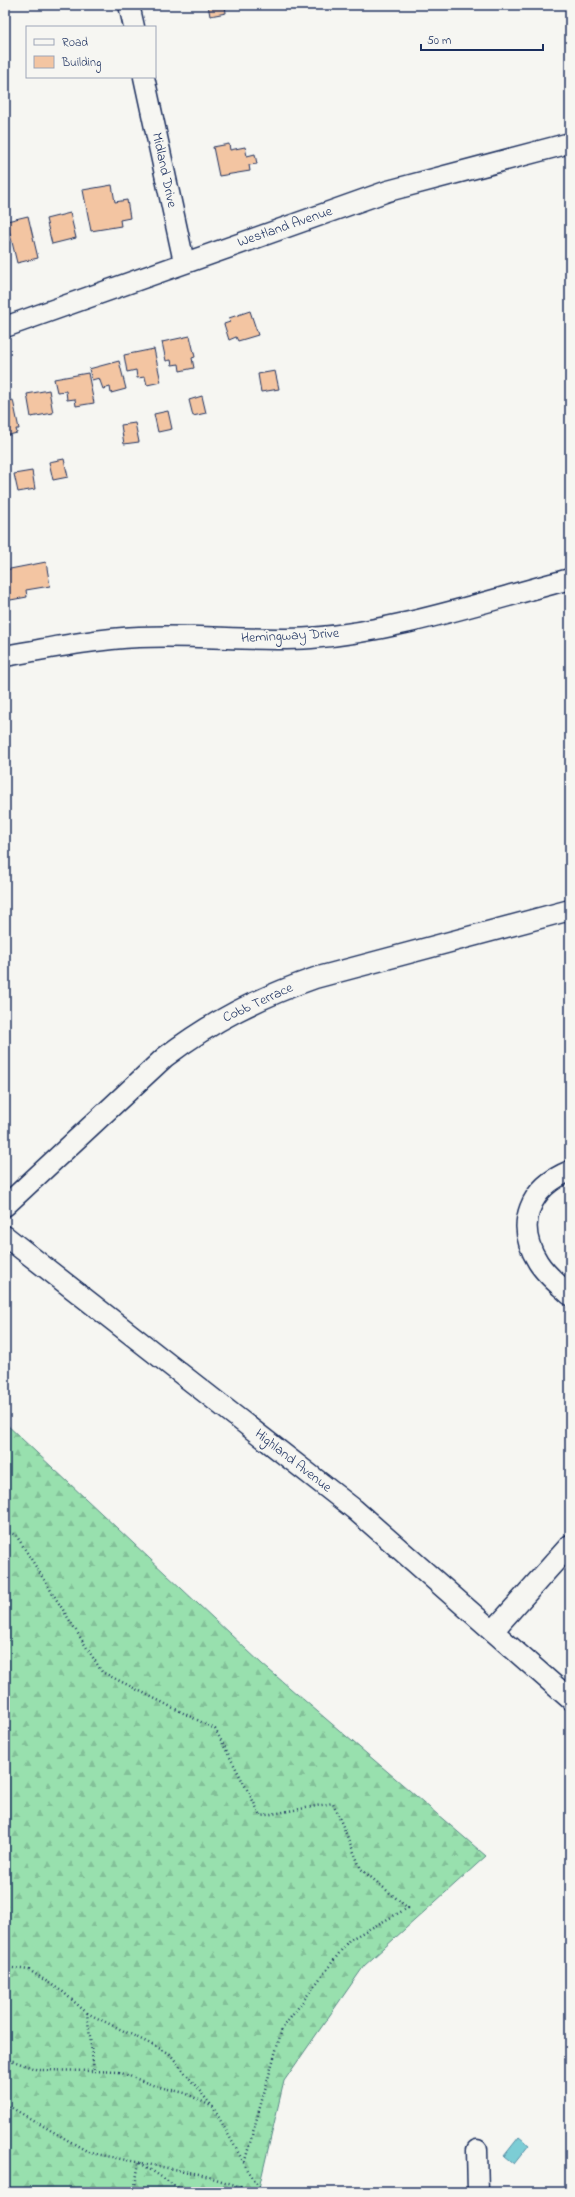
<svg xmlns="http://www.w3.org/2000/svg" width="575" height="2197" viewBox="0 0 575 2197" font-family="'Indie Flower',sans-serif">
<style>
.forest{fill:url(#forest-firs);stroke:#5a8886}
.water{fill:#7ccdd5;stroke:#558ea5}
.building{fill:#f3c5a2;stroke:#1b2f5e}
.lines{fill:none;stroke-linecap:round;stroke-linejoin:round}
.minor-casing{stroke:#1b2f5e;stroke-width:23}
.path{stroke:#1b2f5e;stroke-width:2.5;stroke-dasharray:1 3;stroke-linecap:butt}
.minor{stroke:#f6f6f2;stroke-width:20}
.labels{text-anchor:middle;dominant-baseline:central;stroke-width:4;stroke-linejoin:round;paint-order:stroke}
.street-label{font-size:14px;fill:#1b2f5e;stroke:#f6f6f2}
</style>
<defs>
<pattern id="forest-firs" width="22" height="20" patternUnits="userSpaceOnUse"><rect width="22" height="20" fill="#98e0ae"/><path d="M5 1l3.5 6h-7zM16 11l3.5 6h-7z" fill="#82c098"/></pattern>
</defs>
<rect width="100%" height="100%" fill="#f6f6f2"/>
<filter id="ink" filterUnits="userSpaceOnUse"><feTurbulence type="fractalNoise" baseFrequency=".025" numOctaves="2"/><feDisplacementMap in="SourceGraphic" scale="8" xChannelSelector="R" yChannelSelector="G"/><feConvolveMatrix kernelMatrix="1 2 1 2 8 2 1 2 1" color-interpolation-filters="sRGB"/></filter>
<g filter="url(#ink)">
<path class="forest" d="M 5,1423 L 262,1664 L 486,1856 L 364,1966 L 284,2081 L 258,2192 L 5,2192 Z"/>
<path class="water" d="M 519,2137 L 529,2145 L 514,2164 L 504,2156 Z"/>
<g class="building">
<path d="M 208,5 L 225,5 L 226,13 L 210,16 Z"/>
<path d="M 229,144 L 230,150 L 245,147 L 247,156 L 255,154 L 257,164 L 249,165 L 250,171 L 219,176 L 213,147 Z"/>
<path d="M 112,185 L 115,202 L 127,200 L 130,218 L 120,220 L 121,226 L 91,231 L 83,190 Z"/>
<path d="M 70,213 L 76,238 L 52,244 L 46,219 Z"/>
<path d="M 28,216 L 38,258 L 17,263 L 7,221 Z"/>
<path d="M 250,311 L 258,335 L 238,341 L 236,337 L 229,340 L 224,324 L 230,322 L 229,318 Z"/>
<path d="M 190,336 L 195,357 L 192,358 L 194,368 L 180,371 L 179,364 L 172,365 L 171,360 L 166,361 L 162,342 Z"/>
<path d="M 154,349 L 161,382 L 147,385 L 145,377 L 137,378 L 136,370 L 127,372 L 124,355 Z"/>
<path d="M 119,361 L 126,389 L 111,393 L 110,387 L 103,389 L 99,378 L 92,380 L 89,369 Z"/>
<path d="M 275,371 L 279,389 L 261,392 L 258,374 Z"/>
<path d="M 88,373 L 94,403 L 76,406 L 75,399 L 67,400 L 66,391 L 57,392 L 54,379 Z"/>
<path d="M 49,390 L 53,413 L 31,417 L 27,394 Z"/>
<path d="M 202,396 L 206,413 L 193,416 L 189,400 Z"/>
<path d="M 13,400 L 19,429 L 16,429 L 17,433 L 5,436 L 5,402 Z"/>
<path d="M 168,411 L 172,429 L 158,432 L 154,414 Z"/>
<path d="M 135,423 L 139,442 L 124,444 L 121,425 Z"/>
<path d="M 64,459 L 68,477 L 53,480 L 49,462 Z"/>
<path d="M 32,471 L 35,489 L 18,492 L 14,474 Z"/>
<path d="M 46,562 L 50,586 L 26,590 L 27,597 L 5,601 L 5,570 Z"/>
</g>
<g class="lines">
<defs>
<g id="minor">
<path d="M 129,5 L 134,27"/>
<path d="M 144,77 L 184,262"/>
<path d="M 5,327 L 388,191 L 570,143"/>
<path d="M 5,656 C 50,648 94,639 139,637 C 197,634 254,642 311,638 C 399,631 485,601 570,579"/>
<path d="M 570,1171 C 530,1187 514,1224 538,1262 C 546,1275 559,1285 570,1295"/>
<path d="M 5,1206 L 165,1057 C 214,1020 258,998 315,978 L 570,910"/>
<path d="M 5,1236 L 354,1509 L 570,1699"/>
<path d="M 493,1631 L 570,1545"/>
<path d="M 477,2150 L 478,2192"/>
</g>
</defs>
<use href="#minor" class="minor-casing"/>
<g class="path">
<path d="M 5,1531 L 16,1535 L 102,1672 L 215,1729 L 261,1816 L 333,1803 L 361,1869 L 408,1908 L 349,1940 L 282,2029 L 244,2164"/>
<path d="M 5,1967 L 29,1970 L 63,1992 L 87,2013 L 94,2071 L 119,2072 L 155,2086 L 185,2093 L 213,2107 L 249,2172 L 263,2192"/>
<path d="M 87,2013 L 169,2053 L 211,2105"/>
<path d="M 5,2058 L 38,2070 L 94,2071"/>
<path d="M 5,2104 L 90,2153 L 199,2174 L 258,2192"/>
<path d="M 134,2192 L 139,2162 L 184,2192"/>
</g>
<use href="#minor" class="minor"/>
</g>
</g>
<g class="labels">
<g class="street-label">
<text transform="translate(164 170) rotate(78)">Midland Drive</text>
<text transform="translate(285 227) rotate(-19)">Westland Avenue</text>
<text transform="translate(290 636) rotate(-3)">Hemingway Drive</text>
<text transform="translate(258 1003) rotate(-25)">Cobb Terrace</text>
<text transform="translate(293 1461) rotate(38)">Highland Avenue</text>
</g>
</g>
<rect width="575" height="2197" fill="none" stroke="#f6f6f2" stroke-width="20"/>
<rect x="10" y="10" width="555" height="2177" fill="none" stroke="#1b2f5e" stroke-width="1.5" filter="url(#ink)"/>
<rect x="26" y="26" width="130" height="52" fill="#f6f6f2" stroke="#9ea6b7"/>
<rect x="34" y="39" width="20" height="6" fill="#f6f6f2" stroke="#9ea6b7"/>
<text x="62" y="46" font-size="12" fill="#1b2f5e">Road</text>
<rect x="34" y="56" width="20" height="12" fill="#f3c5a2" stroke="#9ea6b7"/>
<text x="62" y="66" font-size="12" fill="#1b2f5e">Building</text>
<path d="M421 44v6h122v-6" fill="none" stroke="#1b2f5e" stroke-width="2"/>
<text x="427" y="44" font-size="12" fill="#1b2f5e" stroke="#f6f6f2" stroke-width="3" paint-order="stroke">50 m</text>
</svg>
